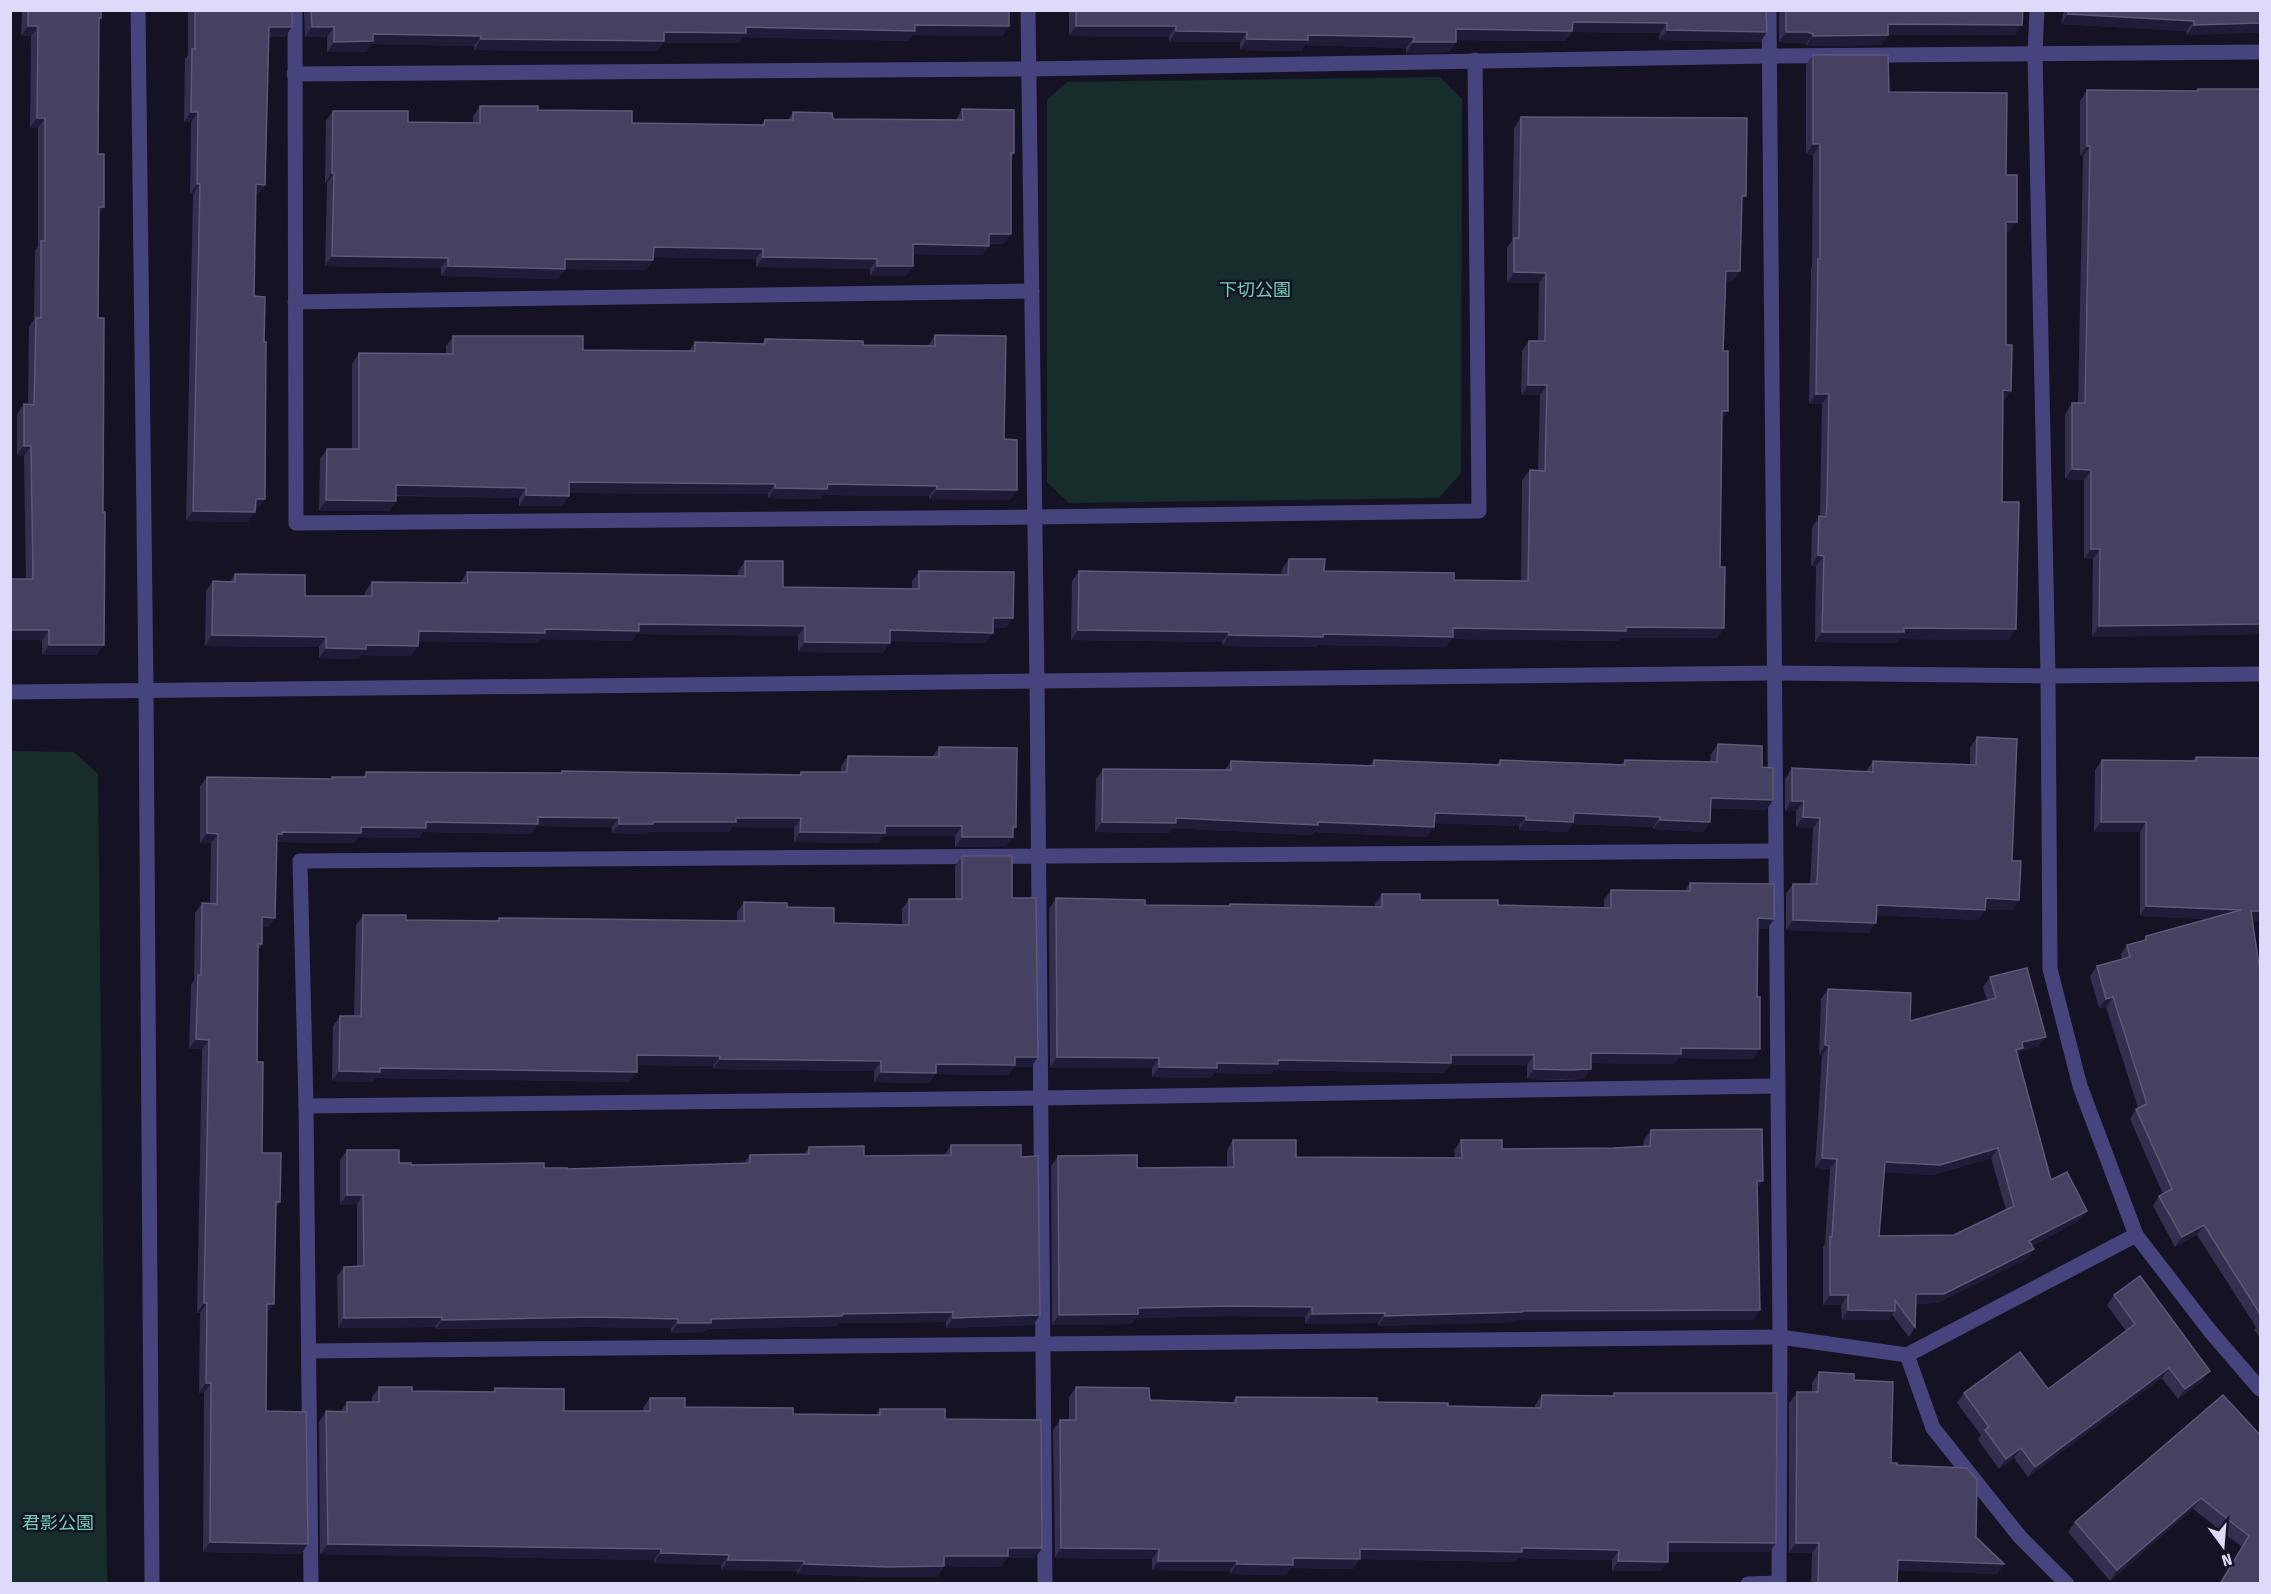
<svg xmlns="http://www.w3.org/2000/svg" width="2271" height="1594" viewBox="0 0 2271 1594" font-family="'Fira Sans Condensed','Noto Sans JP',sans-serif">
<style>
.green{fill:#162d2c}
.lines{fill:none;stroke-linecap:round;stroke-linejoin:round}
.minor{stroke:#45447c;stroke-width:15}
.tertiary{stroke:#45447c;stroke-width:15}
.wall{fill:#342e4f;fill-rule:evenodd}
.shaded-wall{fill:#201b36}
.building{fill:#464061;stroke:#5e5879;stroke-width:1.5;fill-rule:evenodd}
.labels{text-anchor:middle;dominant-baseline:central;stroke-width:5;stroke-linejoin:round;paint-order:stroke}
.park-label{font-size:18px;fill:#6fd0b7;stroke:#151224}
</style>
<rect width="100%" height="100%" fill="#151224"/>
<g class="green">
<path d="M 1440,77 L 1462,99 L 1461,473 L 1439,498 L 1069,503 L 1047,482 L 1047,100 L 1067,82 Z"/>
<path d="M 11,751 L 74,752 L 98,774 L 107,1583 L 11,1583 Z"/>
</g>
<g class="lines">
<g class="minor">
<path d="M 295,10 L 296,523 L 1035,517 L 1479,511 L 1475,60"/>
<path d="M 1028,10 L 1037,681 L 1045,1584"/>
<path d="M 1769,10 L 1780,1337 L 1779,1584"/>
<path d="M 2037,10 L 2035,53 L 2048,676 L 2050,969 L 2080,1086 L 2136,1235 L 2210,1331 L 2260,1389"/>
<path d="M 294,74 L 1028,69 L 1769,56 L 2260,52"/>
<path d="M 295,302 L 1032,291"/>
<path d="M 2048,676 L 2260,674"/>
<path d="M 306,1106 L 1041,1098 L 1776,1086"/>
<path d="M 309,1351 L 1780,1337 L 1907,1355 L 2136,1235"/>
<path d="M 1907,1355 L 1933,1428 L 2020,1537 L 2067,1584"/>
<path d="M 311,1584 L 306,1106 L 300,861 L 1775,851"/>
<path d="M 1748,1584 L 1779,1583"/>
</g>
<g class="tertiary">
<path d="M 138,10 L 146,692 L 152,1584"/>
<path d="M 10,692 L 1774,673 L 2048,676"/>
</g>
</g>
<g class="wall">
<path d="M 22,10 L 101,10 L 101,18 L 99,21 L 98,154 L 99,214 L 97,655 L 42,655 L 42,640 L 26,579 L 24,456 L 17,455 L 17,414 L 24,404 L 28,404 L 29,327 L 34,319 L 35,251 L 38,246 L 38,128 L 30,128 L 31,36 L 21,36 Z"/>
<path d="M 188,10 L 292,10 L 285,37 L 269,37 L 265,185 L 257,195 L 255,195 L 254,296 L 264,342 L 265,499 L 257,509 L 256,509 L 248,522 L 186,521 L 193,194 L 190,194 L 191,122 L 184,122 L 185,59 L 188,55 Z"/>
<path d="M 304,10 L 1009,10 L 1009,26 L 1002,36 L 912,35 L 908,41 L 743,37 L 738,43 L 663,43 L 657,51 L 474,50 L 474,46 L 371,44 L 366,52 L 327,52 L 327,37 L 305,37 Z"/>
<path d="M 1069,10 L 1766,10 L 1767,32 L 1760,42 L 1659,40 L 1660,33 L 1572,32 L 1565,41 L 1456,40 L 1456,42 L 1449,52 L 1406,53 L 1406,48 L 1305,45 L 1301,51 L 1240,50 L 1240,42 L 1169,42 L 1169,37 L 1069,36 Z"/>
<path d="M 1779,10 L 2023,10 L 2015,35 L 1888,35 L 1881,45 L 1806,46 L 1806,44 L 1801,43 L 1779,42 Z"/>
<path d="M 2064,10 L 2260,10 L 2187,35 L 2186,31 L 2061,24 Z"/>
<path d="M 1813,55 L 1889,92 L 2006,175 L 2009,232 L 2006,232 L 2006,345 L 2011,391 L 2003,401 L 2002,502 L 2009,640 L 1899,639 L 1897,643 L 1815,642 L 1816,566 L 1811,566 L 1812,527 L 1820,516 L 1820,512 L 1822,404 L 1809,404 L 1811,269 L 1812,267 L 1813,155 L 1806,154 L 1806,65 Z"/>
<path d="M 2198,89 L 2260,89 L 2260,634 L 2092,637 L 2093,559 L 2084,559 L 2084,480 L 2065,479 L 2065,414 L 2072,403 L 2078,403 L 2083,156 L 2080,156 L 2080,101 L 2087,90 L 2196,91 Z"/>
<path d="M 480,106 L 538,110 L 632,123 L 761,125 L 765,120 L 788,120 L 793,112 L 833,119 L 956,120 L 962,109 L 1014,153 L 1011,157 L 1004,244 L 989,244 L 989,246 L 982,255 L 913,254 L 906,276 L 870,276 L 870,269 L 756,267 L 756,259 L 653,257 L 653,260 L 646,270 L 565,269 L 558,279 L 441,276 L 441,268 L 325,266 L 327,183 L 325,183 L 326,121 L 333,111 L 408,122 L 473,123 L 473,116 Z"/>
<path d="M 1521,117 L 1742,202 L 1740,271 L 1733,281 L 1726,281 L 1722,419 L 1720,567 L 1724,628 L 1717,638 L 1621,638 L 1619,641 L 1452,639 L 1446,647 L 1318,645 L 1316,647 L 1222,646 L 1222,642 L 1071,640 L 1072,581 L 1079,571 L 1281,574 L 1282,569 L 1289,559 L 1324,571 L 1454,580 L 1521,581 L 1522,480 L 1530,470 L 1538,471 L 1540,395 L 1521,395 L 1522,351 L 1529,341 L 1538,341 L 1539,283 L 1507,283 L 1507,248 L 1512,241 L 1514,128 Z"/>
<path d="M 935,335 L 1004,439 L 1010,500 L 929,499 L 929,496 L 823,495 L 820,499 L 768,498 L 768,494 L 569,493 L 569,496 L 562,506 L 519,506 L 519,498 L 396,496 L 396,501 L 389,511 L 319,511 L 320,459 L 327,449 L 352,449 L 352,364 L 359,353 L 446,354 L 446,346 L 453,336 L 583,350 L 689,351 L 695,342 L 762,344 L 765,339 L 863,345 L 928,346 Z"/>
<path d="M 745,561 L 783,587 L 912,589 L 912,581 L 919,571 L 1006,628 L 993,628 L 986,643 L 890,641 L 883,653 L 798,652 L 798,636 L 637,634 L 632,641 L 541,639 L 538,643 L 418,641 L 411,656 L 361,655 L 358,659 L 319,658 L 319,647 L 205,646 L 206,591 L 213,581 L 230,582 L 235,574 L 305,596 L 365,596 L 365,592 L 372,582 L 460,583 L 467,572 L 738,576 L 738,571 Z"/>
<path d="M 1977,737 L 2012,861 L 2019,900 L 2012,910 L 1985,909 L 1978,920 L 1876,915 L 1869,933 L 1786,930 L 1786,894 L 1793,884 L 1810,884 L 1813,828 L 1796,827 L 1796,811 L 1785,811 L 1785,779 L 1792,768 L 1866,771 L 1873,761 L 1970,764 L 1970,748 Z"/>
<path d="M 1718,744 L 1762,767 L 1773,800 L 1766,810 L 1711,808 L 1710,822 L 1703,832 L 1653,829 L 1653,827 L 1572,824 L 1567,832 L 1519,830 L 1519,826 L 1434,823 L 1427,837 L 1314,832 L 1311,835 L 1172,828 L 1169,833 L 1095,832 L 1096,779 L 1103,769 L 1225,770 L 1231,761 L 1370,765 L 1374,760 L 1497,764 L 1500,760 L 1622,764 L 1625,760 L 1710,761 L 1711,754 Z"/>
<path d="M 939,747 L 1013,831 L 1006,846 L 955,847 L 955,836 L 883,836 L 878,843 L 794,842 L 794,828 L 732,827 L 729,832 L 648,832 L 646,834 L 612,833 L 612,827 L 537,826 L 531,834 L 423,832 L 419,838 L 358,837 L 354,843 L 277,842 L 275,918 L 268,927 L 262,927 L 262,944 L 258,950 L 257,1062 L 262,1153 L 280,1202 L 275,1208 L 267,1314 L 266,1411 L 308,1544 L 301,1554 L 203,1552 L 204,1393 L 199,1393 L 200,1313 L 197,1313 L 202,1049 L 189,1049 L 191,985 L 194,980 L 195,913 L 202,903 L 210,903 L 211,843 L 200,843 L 200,786 L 207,777 L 331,779 L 332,777 L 363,777 L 366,772 L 560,773 L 562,771 L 799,775 L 801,772 L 841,772 L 841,766 L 848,756 L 932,757 Z"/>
<path d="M 2196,757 L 2260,758 L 2260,918 L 2258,921 L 2253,921 L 2260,973 L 2260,1337 L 2254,1330 L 2256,1327 L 2197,1235 L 2175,1247 L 2153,1206 L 2159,1196 L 2163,1194 L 2130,1119 L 2136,1109 L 2138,1108 L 2106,1007 L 2099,1008 L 2090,976 L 2097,966 L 2122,960 L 2121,954 L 2127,945 L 2143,941 L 2146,936 L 2209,919 L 2140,916 L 2140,832 L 2094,832 L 2095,770 L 2102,760 L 2193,761 Z"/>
<path d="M 962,856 L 1012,898 L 1031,1067 L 1014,1067 L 1008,1075 L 935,1074 L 929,1083 L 874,1082 L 874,1071 L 713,1069 L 713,1066 L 637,1065 L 630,1082 L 375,1078 L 373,1082 L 332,1081 L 333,1026 L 340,1016 L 354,1016 L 356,925 L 363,915 L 406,920 L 497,921 L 499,918 L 737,921 L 737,912 L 744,902 L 787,907 L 834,923 L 902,924 L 902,909 L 909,899 L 955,899 L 955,866 Z"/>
<path d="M 1690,883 L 1774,919 L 1767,929 L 1758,929 L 1753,1059 L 1678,1058 L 1674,1064 L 1591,1063 L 1584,1079 L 1561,1080 L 1527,1079 L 1527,1065 L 1450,1065 L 1444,1073 L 1274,1070 L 1271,1074 L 1214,1073 L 1210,1078 L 1152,1077 L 1152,1068 L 1050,1068 L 1049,909 L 1056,898 L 1145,905 L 1228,906 L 1230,904 L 1375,907 L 1375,904 L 1382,894 L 1420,900 L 1498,905 L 1604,908 L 1604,900 L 1611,890 L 1685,891 Z"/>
<path d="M 1990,977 L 2039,1046 L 2021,1051 L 2018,1056 L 2051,1180 L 2087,1211 L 2080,1220 L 2032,1246 L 2034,1249 L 2027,1259 L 1937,1303 L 1916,1304 L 1915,1327 L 1909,1337 L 1892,1315 L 1888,1320 L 1842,1320 L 1841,1305 L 1823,1305 L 1823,1247 L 1825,1244 L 1830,1169 L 1815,1168 L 1822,1055 L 1819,1055 L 1821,999 L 1828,989 L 1910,1021 L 1987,1000 L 1983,987 ZM 1991,1158 L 2006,1210 L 1954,1235 L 1879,1236 L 1884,1172 L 1933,1175 Z"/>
<path d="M 1651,1130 L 1757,1189 L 1760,1310 L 1753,1320 L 1516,1320 L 1515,1322 L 1378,1326 L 1378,1323 L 1305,1324 L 1305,1317 L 1226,1316 L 1136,1318 L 1131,1324 L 1052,1325 L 1051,1166 L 1058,1156 L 1137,1168 L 1227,1167 L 1227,1150 L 1233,1140 L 1296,1157 L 1455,1158 L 1454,1150 L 1461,1140 L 1502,1149 L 1614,1148 L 1643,1146 L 1644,1140 Z"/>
<path d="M 951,1145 L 1021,1157 L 1040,1315 L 1033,1325 L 946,1328 L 946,1322 L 837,1323 L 836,1326 L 707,1329 L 704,1332 L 671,1333 L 671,1328 L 587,1327 L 436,1329 L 435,1327 L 338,1328 L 337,1276 L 344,1267 L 357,1266 L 357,1204 L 340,1205 L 340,1160 L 347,1150 L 411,1165 L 567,1169 L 744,1163 L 750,1155 L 804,1154 L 809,1147 L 864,1156 L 944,1155 Z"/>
<path d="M 2114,1295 L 2203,1381 L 2178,1399 L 2162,1378 L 2028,1477 L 2014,1458 L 1999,1469 L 1978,1440 L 1981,1435 L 1957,1403 L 1964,1393 L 2048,1389 L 2126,1331 L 2107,1305 Z"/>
<path d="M 1819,1372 L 1854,1380 L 1891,1463 L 1897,1465 L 2004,1564 L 1997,1574 L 1897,1570 L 1897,1584 L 1811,1584 L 1812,1553 L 1789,1553 L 1789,1403 L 1797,1392 L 1812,1392 L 1812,1383 Z"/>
<path d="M 379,1387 L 412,1391 L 492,1392 L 495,1388 L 564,1411 L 643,1411 L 643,1408 L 650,1398 L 685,1407 L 793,1414 L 876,1415 L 880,1409 L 945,1419 L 1042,1548 L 1035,1558 L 1007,1558 L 1001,1567 L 944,1566 L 937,1577 L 882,1577 L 797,1574 L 797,1571 L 721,1570 L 721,1565 L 654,1563 L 654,1560 L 320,1554 L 319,1422 L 326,1411 L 340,1412 L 347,1402 L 372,1402 L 372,1397 Z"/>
<path d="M 1076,1387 L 1150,1400 L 1232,1403 L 1236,1397 L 1377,1402 L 1448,1406 L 1535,1407 L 1535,1405 L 1542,1395 L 1612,1396 L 1614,1393 L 1776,1543 L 1769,1552 L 1668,1552 L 1661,1571 L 1612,1571 L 1612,1560 L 1518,1558 L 1515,1562 L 1359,1559 L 1353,1569 L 1291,1568 L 1286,1575 L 1230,1574 L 1230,1571 L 1152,1570 L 1152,1559 L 1055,1558 L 1053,1430 L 1060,1420 L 1069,1420 L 1069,1397 Z"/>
<path d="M 2223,1395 L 2260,1584 L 2219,1584 L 2242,1547 L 2193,1509 L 2110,1581 L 2068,1532 L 2075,1522 Z"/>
</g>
<g class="shaded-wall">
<path d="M 2068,14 L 2194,21 L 2186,31 L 2061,24 Z"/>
<path d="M 1573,22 L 1667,23 L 1660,33 L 1572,32 L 1565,41 L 1449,40 L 1456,29 Z"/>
<path d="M 2260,23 L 2260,33 L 2187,35 L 2194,25 Z"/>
<path d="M 1888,24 L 2022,25 L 2015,35 L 1881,35 Z"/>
<path d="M 915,25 L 1009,26 L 1002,36 L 912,35 L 908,41 L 743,37 L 738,43 L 663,43 L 657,51 L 474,50 L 481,39 L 664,32 L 746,27 Z"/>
<path d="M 28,26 L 38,26 L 31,36 L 21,36 Z"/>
<path d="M 1076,26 L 1176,26 L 1169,37 L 1069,36 Z"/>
<path d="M 269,27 L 292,27 L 285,37 L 262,37 Z"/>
<path d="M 312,27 L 334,27 L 327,37 L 305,37 Z"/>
<path d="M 1667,30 L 1767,32 L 1760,42 L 1659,40 Z"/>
<path d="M 1176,31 L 1247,32 L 1240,42 L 1169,42 Z"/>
<path d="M 1786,32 L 1808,32 L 1813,34 L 1806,44 L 1801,43 L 1779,42 Z"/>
<path d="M 373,34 L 481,36 L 474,46 L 371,44 L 366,52 L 327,52 L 334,42 Z"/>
<path d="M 1308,35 L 1414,37 L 1406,48 L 1305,45 L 1301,51 L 1240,50 L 1247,39 Z"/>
<path d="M 1888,35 L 1881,45 L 1806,46 L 1813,36 Z"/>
<path d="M 1413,42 L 1456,42 L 1449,52 L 1406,53 Z"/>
<path d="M 191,112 L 198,112 L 191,122 L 184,122 Z"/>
<path d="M 37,118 L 45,118 L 38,128 L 30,128 Z"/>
<path d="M 1813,144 L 1820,144 L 1813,155 L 1806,154 Z"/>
<path d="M 2087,146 L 2090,146 L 2083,156 L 2080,156 Z"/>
<path d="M 332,173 L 334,173 L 327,183 L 325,183 Z"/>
<path d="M 197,184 L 200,184 L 193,194 L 190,194 Z"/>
<path d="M 256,184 L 265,185 L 257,195 L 249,195 Z"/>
<path d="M 99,207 L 104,207 L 97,217 Z"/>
<path d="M 2006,222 L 2017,222 L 2009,232 L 1999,232 Z"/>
<path d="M 989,234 L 1011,234 L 1004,244 L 983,243 Z"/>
<path d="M 913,244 L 989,246 L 982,255 L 906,254 Z"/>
<path d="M 654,247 L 763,249 L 756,259 L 647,257 Z"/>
<path d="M 332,256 L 448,258 L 441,268 L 325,266 Z"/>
<path d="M 763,257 L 877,259 L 870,269 L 756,267 Z"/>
<path d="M 565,259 L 653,260 L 646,270 L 565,269 L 558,279 L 441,276 L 448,266 Z"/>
<path d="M 877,266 L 913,266 L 906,276 L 870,276 Z"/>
<path d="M 1726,271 L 1740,271 L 1733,281 L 1719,281 Z"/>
<path d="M 1514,272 L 1546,273 L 1539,283 L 1507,283 Z"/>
<path d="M 1528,385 L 1547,385 L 1540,395 L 1521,395 Z"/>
<path d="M 2003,390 L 2011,391 L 2004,401 L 1996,401 Z"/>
<path d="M 1816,394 L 1829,394 L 1822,404 L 1809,404 Z"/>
<path d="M 1722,411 L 1728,411 L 1721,421 Z"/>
<path d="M 24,446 L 31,446 L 24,456 L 17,455 Z"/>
<path d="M 2072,469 L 2091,470 L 2084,480 L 2065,479 Z"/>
<path d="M 569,482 L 775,484 L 768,494 L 562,493 Z"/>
<path d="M 828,484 L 937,486 L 929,496 L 823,495 L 820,499 L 768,498 L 775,488 Z"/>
<path d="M 396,485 L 526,488 L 519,498 L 389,495 Z"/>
<path d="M 937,489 L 1017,490 L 1010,500 L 929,499 Z"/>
<path d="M 526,495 L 569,496 L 562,506 L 519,506 Z"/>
<path d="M 256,499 L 265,499 L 257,509 L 249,509 Z"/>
<path d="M 326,500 L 396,501 L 389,511 L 319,511 Z"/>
<path d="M 193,511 L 255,512 L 248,522 L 186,521 Z"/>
<path d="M 2091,549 L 2100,549 L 2093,559 L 2084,559 Z"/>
<path d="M 1818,555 L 1824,556 L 1816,566 L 1811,566 Z"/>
<path d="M 993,618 L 1013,618 L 1006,628 L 986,628 Z"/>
<path d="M 639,624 L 805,626 L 798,636 L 637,634 L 632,641 L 541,639 L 538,643 L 411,641 L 419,631 L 545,629 Z"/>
<path d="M 2260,624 L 2260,634 L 2092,637 L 2099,626 Z"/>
<path d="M 1626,627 L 1724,628 L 1717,638 L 1621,638 L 1619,641 L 1452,639 L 1446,647 L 1318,645 L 1316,647 L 1222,646 L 1229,635 L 1323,634 L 1453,628 Z"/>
<path d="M 1904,628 L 2016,629 L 2009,640 L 1899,639 L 1897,643 L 1815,642 L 1822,632 Z"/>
<path d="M 10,630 L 49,630 L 42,640 L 10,640 Z"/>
<path d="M 890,630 L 993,633 L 986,643 L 883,641 Z"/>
<path d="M 1078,630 L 1229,632 L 1222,642 L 1071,640 Z"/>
<path d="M 212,635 L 326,637 L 319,647 L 205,646 Z"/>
<path d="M 805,642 L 890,643 L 883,653 L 798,652 Z"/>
<path d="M 49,645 L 104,645 L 97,655 L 42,655 Z"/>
<path d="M 366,645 L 418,646 L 411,656 L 361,655 L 358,659 L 319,658 L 326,648 Z"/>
<path d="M 1711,798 L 1773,800 L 1766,810 L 1704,808 Z"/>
<path d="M 1792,801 L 1804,801 L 1796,811 L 1785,811 Z"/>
<path d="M 1435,813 L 1526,816 L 1519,826 L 1428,823 Z"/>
<path d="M 1574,813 L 1660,817 L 1653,827 L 1572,824 L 1567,832 L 1519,830 L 1526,820 Z"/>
<path d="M 538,817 L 619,818 L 612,827 L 537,826 L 531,834 L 423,832 L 419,838 L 358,837 L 354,843 L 276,842 L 277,834 L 282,832 L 361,827 L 426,822 Z"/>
<path d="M 1803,817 L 1820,818 L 1813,828 L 1796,827 Z"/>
<path d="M 736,818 L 801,818 L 794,828 L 732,827 L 729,832 L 648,832 L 646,834 L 612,833 L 619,824 Z"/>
<path d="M 1176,818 L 1318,822 L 1434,827 L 1427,837 L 1314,832 L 1311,835 L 1172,828 L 1169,833 L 1095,832 L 1102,822 Z"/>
<path d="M 1660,820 L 1710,822 L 1703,832 L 1653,829 Z"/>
<path d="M 2101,822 L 2146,822 L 2140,832 L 2094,832 Z"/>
<path d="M 885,826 L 962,826 L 955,836 L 883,836 L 878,843 L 794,842 L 800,832 Z"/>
<path d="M 207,833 L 218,834 L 211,843 L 200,843 Z"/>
<path d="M 962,837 L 1013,837 L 1006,846 L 955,847 Z"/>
<path d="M 1986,898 L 2019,900 L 2012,910 L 1979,909 Z"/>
<path d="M 1877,905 L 1985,910 L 1978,920 L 1870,915 Z"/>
<path d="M 2146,906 L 2241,910 L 2235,920 L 2140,916 Z"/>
<path d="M 2260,910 L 2260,918 L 2258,921 L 2244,921 L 2251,911 Z"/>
<path d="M 262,917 L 275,918 L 268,927 L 256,927 Z"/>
<path d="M 1758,918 L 1774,919 L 1767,929 L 1751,929 Z"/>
<path d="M 1793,920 L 1876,923 L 1869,933 L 1786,930 Z"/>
<path d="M 2113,997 L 2106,1007 L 2099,1008 L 2106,999 Z"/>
<path d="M 2046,1037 L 2039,1046 L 2021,1051 L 2016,1057 L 2009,1059 L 2022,1042 Z"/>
<path d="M 196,1039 L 209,1040 L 202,1049 L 189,1049 Z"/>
<path d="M 1825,1045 L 1829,1046 L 1822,1055 L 1819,1055 Z"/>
<path d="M 1681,1048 L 1760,1049 L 1753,1059 L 1678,1058 L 1674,1064 L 1584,1063 L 1591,1053 Z"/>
<path d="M 637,1055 L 720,1056 L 713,1066 L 630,1065 Z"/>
<path d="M 1451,1055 L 1534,1055 L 1527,1065 L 1450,1065 L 1444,1073 L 1274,1070 L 1271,1074 L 1214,1073 L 1210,1078 L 1152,1077 L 1159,1067 L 1278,1060 Z"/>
<path d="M 1015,1057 L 1038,1057 L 1031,1067 L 1014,1067 L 1008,1075 L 935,1074 L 929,1083 L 874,1082 L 881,1072 L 936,1064 Z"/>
<path d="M 1057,1057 L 1159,1058 L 1152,1068 L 1050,1068 Z"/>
<path d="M 720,1059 L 881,1061 L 874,1071 L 713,1069 Z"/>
<path d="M 380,1068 L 637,1072 L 630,1082 L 375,1078 L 373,1082 L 332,1081 L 339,1071 Z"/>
<path d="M 1534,1069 L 1591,1069 L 1584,1079 L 1527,1079 Z"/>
<path d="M 1998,1148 L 1991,1158 L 1933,1175 L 1878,1172 L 1885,1162 Z"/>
<path d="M 1822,1158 L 1837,1159 L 1830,1169 L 1815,1168 Z"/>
<path d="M 1757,1181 L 1763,1181 L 1756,1191 Z"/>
<path d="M 347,1195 L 363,1195 L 357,1204 L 340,1205 Z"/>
<path d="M 2087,1211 L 2080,1220 L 2022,1251 L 2029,1241 Z"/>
<path d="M 2204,1225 L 2197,1235 L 2175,1247 L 2182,1237 Z"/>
<path d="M 2034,1249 L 2027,1259 L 1937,1303 L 1909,1304 L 1916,1294 Z"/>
<path d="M 1830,1295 L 1848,1295 L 1841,1305 L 1823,1305 Z"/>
<path d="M 204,1303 L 207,1303 L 200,1313 L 197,1313 Z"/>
<path d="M 267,1304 L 274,1304 L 267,1314 Z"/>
<path d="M 1233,1306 L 1312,1307 L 1305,1317 L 1226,1316 L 1136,1318 L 1131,1324 L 1052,1325 L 1059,1315 L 1138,1308 Z"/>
<path d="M 1760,1310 L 1753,1320 L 1516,1320 L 1515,1322 L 1378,1326 L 1385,1316 L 1522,1311 Z"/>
<path d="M 1848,1310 L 1895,1311 L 1888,1320 L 1842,1320 Z"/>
<path d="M 953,1312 L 946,1322 L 837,1323 L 836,1326 L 707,1329 L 704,1332 L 671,1333 L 678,1323 L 711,1319 L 842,1314 Z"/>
<path d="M 1385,1313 L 1378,1323 L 1305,1324 L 1312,1314 Z"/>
<path d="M 1040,1315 L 1033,1325 L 946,1328 L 953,1318 Z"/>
<path d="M 442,1317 L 435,1327 L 338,1328 L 344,1318 Z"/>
<path d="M 594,1317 L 678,1319 L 671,1328 L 587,1327 L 436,1329 L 442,1320 Z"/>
<path d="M 2169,1368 L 2162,1378 L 2028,1477 L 2035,1467 Z"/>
<path d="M 2210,1371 L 2203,1381 L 2178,1399 L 2185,1389 Z"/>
<path d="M 206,1383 L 211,1383 L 204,1393 L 199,1393 Z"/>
<path d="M 2021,1448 L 2014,1458 L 1999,1469 L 2006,1459 Z"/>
<path d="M 2201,1498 L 2193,1509 L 2110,1581 L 2117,1570 Z"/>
<path d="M 210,1542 L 308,1544 L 301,1554 L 203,1552 Z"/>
<path d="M 1668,1542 L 1776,1543 L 1769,1552 L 1661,1552 Z"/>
<path d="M 1796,1543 L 1819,1543 L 1812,1553 L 1789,1553 Z"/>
<path d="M 328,1544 L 661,1549 L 654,1560 L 320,1554 Z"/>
<path d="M 1008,1548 L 1042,1548 L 1035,1558 L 1007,1558 L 1001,1567 L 937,1566 L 944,1556 Z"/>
<path d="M 1061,1548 L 1159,1549 L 1152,1559 L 1055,1558 Z"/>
<path d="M 1522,1548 L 1619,1550 L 1612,1560 L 1518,1558 L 1515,1562 L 1359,1559 L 1353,1569 L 1291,1568 L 1286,1575 L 1230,1574 L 1237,1564 L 1360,1549 Z"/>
<path d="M 661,1553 L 729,1555 L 721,1565 L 654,1563 Z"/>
<path d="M 728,1560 L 804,1561 L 797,1571 L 721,1570 Z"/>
<path d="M 1898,1560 L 2004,1564 L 1997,1574 L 1891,1570 Z"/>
<path d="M 1158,1561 L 1237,1561 L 1230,1571 L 1152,1570 Z"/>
<path d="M 1618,1561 L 1668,1562 L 1661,1571 L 1612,1571 Z"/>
<path d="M 804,1564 L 944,1566 L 937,1577 L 882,1577 L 797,1574 Z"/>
</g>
<g class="building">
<path d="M 28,10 L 101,10 L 101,18 L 99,18 L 98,154 L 104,154 L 104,207 L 99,207 L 98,318 L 104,318 L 103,512 L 105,512 L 104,645 L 49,645 L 49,630 L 10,630 L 10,579 L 33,579 L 31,446 L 24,446 L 24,404 L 34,405 L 36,318 L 41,318 L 41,241 L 45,241 L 45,118 L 37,118 L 38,26 L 28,26 Z"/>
<path d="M 195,10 L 292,10 L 292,27 L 269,27 L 265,185 L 256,184 L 254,296 L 265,297 L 264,342 L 266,342 L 265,499 L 256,499 L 255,512 L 193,511 L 200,184 L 197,184 L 198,112 L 191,112 L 192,49 L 195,49 Z"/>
<path d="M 311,10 L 1009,10 L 1009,26 L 915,25 L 915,31 L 746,27 L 746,33 L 664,32 L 664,41 L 481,39 L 481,36 L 373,34 L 373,41 L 334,42 L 334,27 L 312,27 Z"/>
<path d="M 1076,10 L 1766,10 L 1767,32 L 1667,30 L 1667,23 L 1573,22 L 1572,31 L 1456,29 L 1456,42 L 1413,42 L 1414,37 L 1308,35 L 1308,40 L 1247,39 L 1247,32 L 1176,31 L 1176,26 L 1076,26 Z"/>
<path d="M 1786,10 L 2023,10 L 2022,25 L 1888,24 L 1888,35 L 1813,36 L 1813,34 L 1808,32 L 1786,32 Z"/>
<path d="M 2069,10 L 2260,10 L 2260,23 L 2194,25 L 2194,21 L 2068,14 Z"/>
<path d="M 1813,55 L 1888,55 L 1889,92 L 2007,93 L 2006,175 L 2017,175 L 2017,222 L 2006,222 L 2006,345 L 2012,345 L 2011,391 L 2003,390 L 2002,502 L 2019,502 L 2016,629 L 1904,628 L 1904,632 L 1822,632 L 1824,556 L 1818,555 L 1819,516 L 1826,517 L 1827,502 L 1829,394 L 1816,394 L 1818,259 L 1820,259 L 1820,144 L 1813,144 Z"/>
<path d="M 2198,89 L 2260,89 L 2260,624 L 2099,626 L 2100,549 L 2091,549 L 2091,470 L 2072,469 L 2072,403 L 2085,403 L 2090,146 L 2087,146 L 2087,90 L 2198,91 Z"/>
<path d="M 480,106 L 538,106 L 538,110 L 632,111 L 632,123 L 764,125 L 765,120 L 793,120 L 793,112 L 832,113 L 833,119 L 963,120 L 962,109 L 1014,110 L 1014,153 L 1011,153 L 1011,234 L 989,234 L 989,246 L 913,244 L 913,266 L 877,266 L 877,259 L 763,257 L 763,249 L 654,247 L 653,260 L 565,259 L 565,269 L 448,266 L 448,258 L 332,256 L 334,173 L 332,173 L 333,111 L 408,111 L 408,122 L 480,123 Z"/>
<path d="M 1521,117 L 1747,118 L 1746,196 L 1742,196 L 1740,271 L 1726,271 L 1723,351 L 1728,351 L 1728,411 L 1722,411 L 1720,567 L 1725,567 L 1724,628 L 1626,627 L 1626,631 L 1453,628 L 1453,637 L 1323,634 L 1323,637 L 1229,635 L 1229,632 L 1078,630 L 1079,571 L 1288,575 L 1289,559 L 1325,559 L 1324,571 L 1454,573 L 1454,580 L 1528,581 L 1530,470 L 1545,471 L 1547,385 L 1528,385 L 1529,341 L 1545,341 L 1546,273 L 1514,272 L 1514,238 L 1519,238 Z"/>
<path d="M 935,335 L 1006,336 L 1004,439 L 1017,440 L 1017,490 L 937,489 L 937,486 L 828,484 L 827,489 L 775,488 L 775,484 L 569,482 L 569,496 L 526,495 L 526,488 L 396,485 L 396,501 L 326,500 L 327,449 L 359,449 L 359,353 L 453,354 L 453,336 L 583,336 L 583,350 L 695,351 L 695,342 L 765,344 L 765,339 L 863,341 L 863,345 L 935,346 Z"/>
<path d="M 745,561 L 783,561 L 783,587 L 919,589 L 919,571 L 1014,572 L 1013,618 L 993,618 L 993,633 L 890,630 L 890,643 L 805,642 L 805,626 L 639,624 L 639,631 L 545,629 L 545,633 L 419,631 L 418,646 L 366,645 L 366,649 L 326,648 L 326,637 L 212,635 L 213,581 L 235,582 L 235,574 L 305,575 L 305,596 L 372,596 L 372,582 L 468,583 L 467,572 L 745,576 Z"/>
<path d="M 1977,737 L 2017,739 L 2012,861 L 2021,861 L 2019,900 L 1986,898 L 1985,910 L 1877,905 L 1876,923 L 1793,920 L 1793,884 L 1817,884 L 1820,818 L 1803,817 L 1804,801 L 1792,801 L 1792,768 L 1873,772 L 1873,761 L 1976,765 Z"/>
<path d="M 1718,744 L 1762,746 L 1762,767 L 1773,768 L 1773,800 L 1711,798 L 1710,822 L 1660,820 L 1660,817 L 1574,813 L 1573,822 L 1526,820 L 1526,816 L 1435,813 L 1434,827 L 1318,822 L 1318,825 L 1176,818 L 1176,823 L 1102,822 L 1103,769 L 1231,770 L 1231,761 L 1374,766 L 1374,760 L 1500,765 L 1500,760 L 1625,765 L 1625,760 L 1717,762 Z"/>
<path d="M 939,747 L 1017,748 L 1016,827 L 1013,827 L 1013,837 L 962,837 L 962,826 L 885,826 L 885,833 L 800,832 L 801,818 L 736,818 L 736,822 L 653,822 L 653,824 L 619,824 L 619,818 L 538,817 L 538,824 L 426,822 L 426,828 L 361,827 L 361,833 L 282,832 L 282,834 L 277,834 L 275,918 L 262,917 L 262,944 L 258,944 L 257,1062 L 263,1062 L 262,1153 L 281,1153 L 280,1202 L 276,1202 L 274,1304 L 267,1304 L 266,1411 L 306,1412 L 308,1544 L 210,1542 L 211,1383 L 206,1383 L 207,1303 L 204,1303 L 209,1040 L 196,1039 L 198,975 L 201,975 L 202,903 L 217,904 L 218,834 L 207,833 L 207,777 L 332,779 L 332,777 L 366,777 L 366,772 L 562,773 L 562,771 L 801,775 L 801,772 L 847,772 L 848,756 L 939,757 Z"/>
<path d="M 2196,757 L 2260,758 L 2260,911 L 2251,911 L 2260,973 L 2260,1314 L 2204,1225 L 2182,1237 L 2159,1196 L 2172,1189 L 2136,1109 L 2147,1104 L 2113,997 L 2106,999 L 2097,966 L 2130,957 L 2127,945 L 2146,940 L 2146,936 L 2241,910 L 2146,906 L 2146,822 L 2101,822 L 2102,760 L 2196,761 Z"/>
<path d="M 962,856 L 1012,856 L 1012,898 L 1036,898 L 1038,1057 L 1015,1057 L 1015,1065 L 936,1064 L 936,1073 L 881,1072 L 881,1061 L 720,1059 L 720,1056 L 637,1055 L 637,1072 L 380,1068 L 380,1072 L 339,1071 L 340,1016 L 361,1016 L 363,915 L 406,915 L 406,920 L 499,921 L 499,918 L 744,921 L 744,902 L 787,903 L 787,907 L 834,908 L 834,923 L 909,925 L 909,899 L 962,899 Z"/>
<path d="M 1690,883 L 1774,884 L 1774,919 L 1758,918 L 1757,997 L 1760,997 L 1760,1049 L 1681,1048 L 1681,1054 L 1591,1053 L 1591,1069 L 1568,1070 L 1534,1069 L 1534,1055 L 1451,1055 L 1451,1063 L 1278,1060 L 1278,1064 L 1217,1063 L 1217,1068 L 1159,1067 L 1159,1058 L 1057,1057 L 1056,898 L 1145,900 L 1145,905 L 1230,906 L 1230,904 L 1382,907 L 1382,894 L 1420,894 L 1420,900 L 1498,900 L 1498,905 L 1611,908 L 1611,890 L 1690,891 Z"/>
<path d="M 2027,968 L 2046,1037 L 2022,1042 L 2023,1048 L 2016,1050 L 2051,1180 L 2067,1172 L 2087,1211 L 2029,1241 L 2034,1249 L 1944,1294 L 1916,1294 L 1915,1327 L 1895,1300 L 1895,1311 L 1848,1310 L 1848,1295 L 1830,1295 L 1830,1237 L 1832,1237 L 1837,1159 L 1822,1158 L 1829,1046 L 1825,1045 L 1828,989 L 1911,993 L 1910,1021 L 1996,998 L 1990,977 ZM 1998,1148 L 2014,1206 L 1954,1235 L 1879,1236 L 1885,1162 L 1940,1165 Z"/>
<path d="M 1762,1129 L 1763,1181 L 1757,1181 L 1760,1310 L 1522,1311 L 1522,1312 L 1385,1316 L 1385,1313 L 1312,1314 L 1312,1307 L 1233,1306 L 1138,1308 L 1138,1314 L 1059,1315 L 1058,1156 L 1137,1155 L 1137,1168 L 1234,1167 L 1233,1140 L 1296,1140 L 1296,1157 L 1462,1158 L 1461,1140 L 1502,1140 L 1502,1149 L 1614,1148 L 1650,1146 L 1651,1130 Z"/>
<path d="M 951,1145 L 1021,1145 L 1021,1157 L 1038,1156 L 1040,1315 L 953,1318 L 953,1312 L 842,1314 L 842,1316 L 711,1319 L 711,1323 L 678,1323 L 678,1319 L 594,1317 L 442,1320 L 442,1317 L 344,1318 L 344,1267 L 364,1266 L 363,1195 L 347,1195 L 347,1150 L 399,1150 L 399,1163 L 411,1163 L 411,1165 L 544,1163 L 544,1168 L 567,1168 L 567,1169 L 750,1163 L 750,1155 L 809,1154 L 809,1147 L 864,1146 L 864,1156 L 951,1155 Z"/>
<path d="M 2140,1276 L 2210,1371 L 2185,1389 L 2169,1368 L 2035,1467 L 2021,1448 L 2006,1459 L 1985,1430 L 1989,1427 L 1964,1393 L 2020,1352 L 2048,1389 L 2135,1324 L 2114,1295 Z"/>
<path d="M 1819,1372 L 1854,1374 L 1854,1380 L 1893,1382 L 1891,1463 L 1897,1463 L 1897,1465 L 1967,1468 L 1977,1480 L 1976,1537 L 2004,1564 L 1898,1560 L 1897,1584 L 1818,1584 L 1819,1543 L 1796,1543 L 1797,1392 L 1818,1392 Z"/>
<path d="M 379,1387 L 412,1387 L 412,1391 L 495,1392 L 495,1388 L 564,1389 L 564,1411 L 650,1411 L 650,1398 L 685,1398 L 685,1407 L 793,1408 L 793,1414 L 880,1415 L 880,1409 L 945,1409 L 945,1419 L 1041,1420 L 1042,1548 L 1008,1548 L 1008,1556 L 944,1556 L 944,1566 L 889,1567 L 804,1564 L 804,1561 L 728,1560 L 729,1555 L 661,1553 L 661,1549 L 328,1544 L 326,1411 L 347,1412 L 347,1402 L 379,1402 Z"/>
<path d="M 1076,1387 L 1149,1388 L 1150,1400 L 1236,1403 L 1236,1397 L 1377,1398 L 1377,1402 L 1448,1403 L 1448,1406 L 1541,1408 L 1542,1395 L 1614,1396 L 1614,1393 L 1777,1393 L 1776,1543 L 1668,1542 L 1668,1562 L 1618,1561 L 1619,1550 L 1522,1548 L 1522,1552 L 1360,1549 L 1360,1559 L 1293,1558 L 1293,1565 L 1237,1564 L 1237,1561 L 1158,1561 L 1159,1549 L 1061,1548 L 1060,1420 L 1076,1420 Z"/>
<path d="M 2223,1395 L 2260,1435 L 2260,1584 L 2220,1584 L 2249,1536 L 2201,1498 L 2117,1570 L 2075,1522 Z"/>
</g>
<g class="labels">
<g class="park-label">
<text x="1255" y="290">下切公園</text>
<text x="58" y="1523">君影公園</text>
</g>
</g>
<rect width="2271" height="1594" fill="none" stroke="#dddafa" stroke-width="24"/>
<g transform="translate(2223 1546) rotate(164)" stroke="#151224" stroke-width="4.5" paint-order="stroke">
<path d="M0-4.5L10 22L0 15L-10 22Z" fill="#dddafa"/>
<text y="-9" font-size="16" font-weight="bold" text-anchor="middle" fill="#dddafa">N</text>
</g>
</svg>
